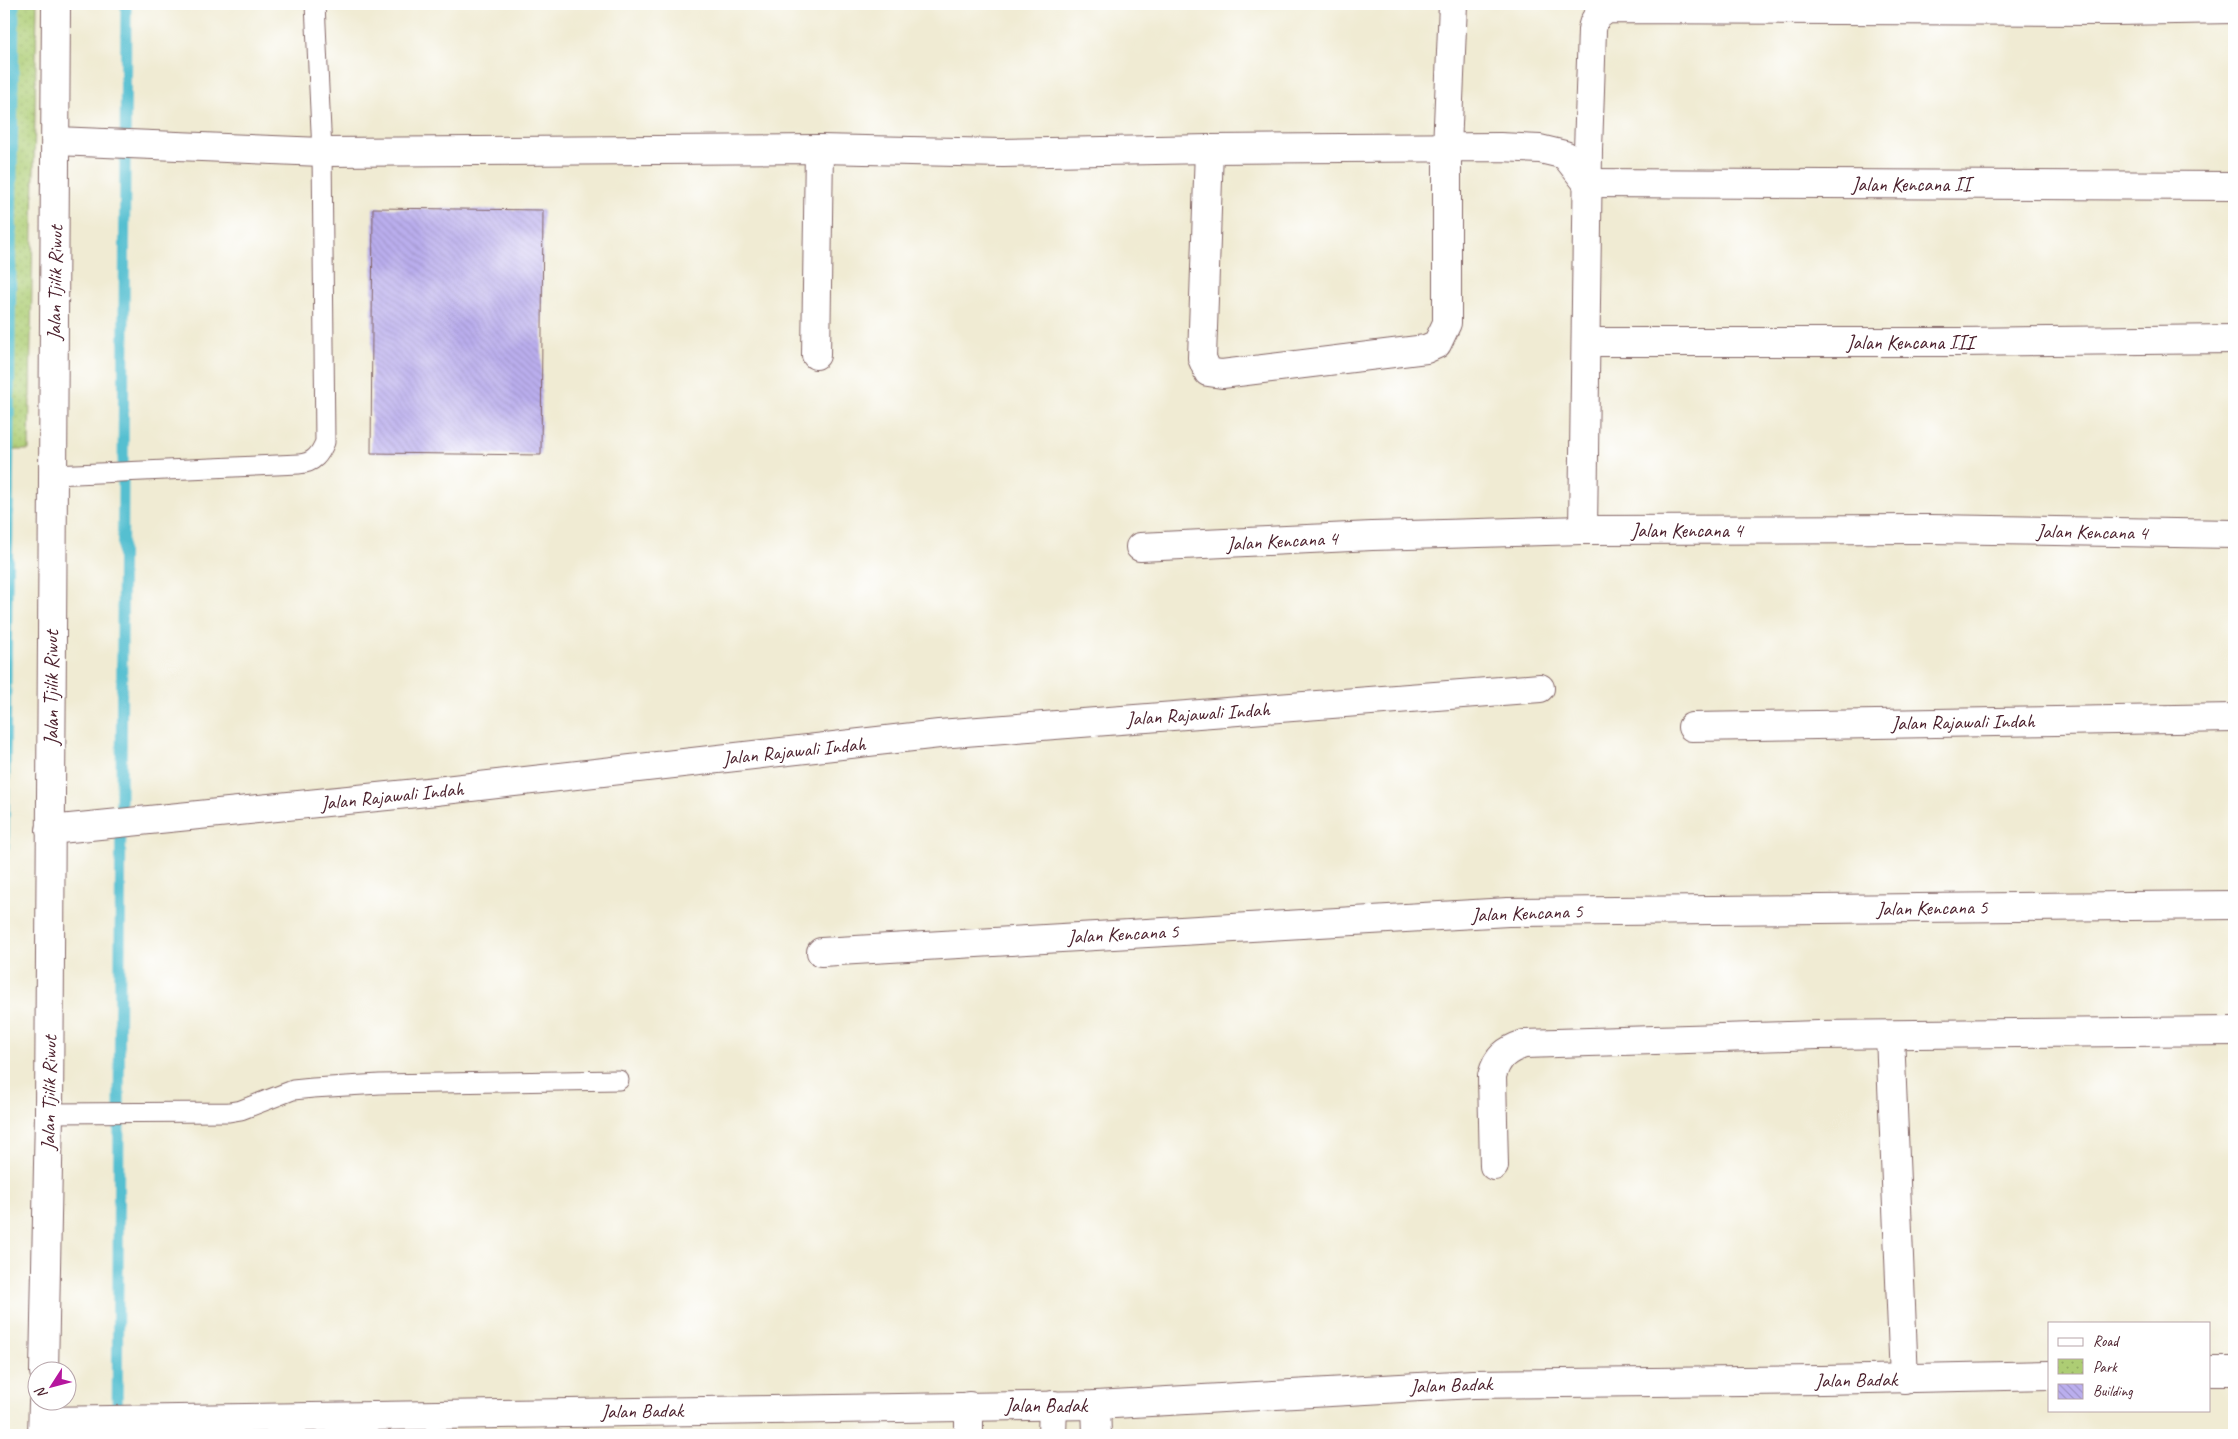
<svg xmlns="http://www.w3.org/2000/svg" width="2238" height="1439" viewBox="0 0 2238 1439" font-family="Caveat,sans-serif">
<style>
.park{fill:url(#park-dots);stroke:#7c7650}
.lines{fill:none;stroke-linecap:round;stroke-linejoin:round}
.stream{stroke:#55bfd0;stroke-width:11}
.building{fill:url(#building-back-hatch)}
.service-casing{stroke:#846666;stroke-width:21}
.minor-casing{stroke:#846666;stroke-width:30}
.trunk-casing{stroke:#846666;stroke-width:30}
.service{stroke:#fff;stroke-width:19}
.minor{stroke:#fff;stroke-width:28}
.trunk{stroke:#fff;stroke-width:28}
.labels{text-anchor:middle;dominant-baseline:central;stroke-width:4;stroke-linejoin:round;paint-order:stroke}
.street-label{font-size:20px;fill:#4a1f2b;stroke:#fff}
</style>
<defs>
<pattern id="park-dots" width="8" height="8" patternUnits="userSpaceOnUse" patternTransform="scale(1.25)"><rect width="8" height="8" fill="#adcd74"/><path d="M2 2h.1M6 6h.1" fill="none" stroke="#96b065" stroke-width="1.8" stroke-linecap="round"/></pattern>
<pattern id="building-back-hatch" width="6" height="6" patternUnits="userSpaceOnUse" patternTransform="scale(1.25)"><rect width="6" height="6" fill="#baaeed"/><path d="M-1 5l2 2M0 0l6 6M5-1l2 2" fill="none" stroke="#a195cb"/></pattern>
</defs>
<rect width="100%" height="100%" fill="#fff"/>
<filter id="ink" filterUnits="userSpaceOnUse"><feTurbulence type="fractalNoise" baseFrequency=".02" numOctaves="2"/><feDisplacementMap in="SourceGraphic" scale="10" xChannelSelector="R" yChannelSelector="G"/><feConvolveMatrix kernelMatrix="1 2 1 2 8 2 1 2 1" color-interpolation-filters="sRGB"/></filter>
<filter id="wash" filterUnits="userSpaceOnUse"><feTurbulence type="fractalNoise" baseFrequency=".0096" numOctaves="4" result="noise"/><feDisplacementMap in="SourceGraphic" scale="20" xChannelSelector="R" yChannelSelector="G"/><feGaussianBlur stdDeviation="1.12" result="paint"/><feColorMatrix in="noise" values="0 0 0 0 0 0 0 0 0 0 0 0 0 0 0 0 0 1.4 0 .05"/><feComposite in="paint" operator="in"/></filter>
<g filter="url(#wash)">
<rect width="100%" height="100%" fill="#f0ebd3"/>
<path class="park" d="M 4,4 L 37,4 L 29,450 L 4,450 Z"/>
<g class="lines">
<g class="stream">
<path d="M 4,847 L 14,4"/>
<path d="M 117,1435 L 126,4"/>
</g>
</g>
<g id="blocks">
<path class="building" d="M 373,208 L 543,210 L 541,455 L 371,453 Z"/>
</g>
</g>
<g filter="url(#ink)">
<use href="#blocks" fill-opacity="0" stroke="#846666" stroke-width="1"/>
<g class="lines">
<defs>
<g id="service">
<path d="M 53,475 L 299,464 C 314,463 320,454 325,442 L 322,152 L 315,4"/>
<path d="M 49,1113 L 229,1112 L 241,1110 L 293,1090 L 313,1088 L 380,1084 L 619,1080"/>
</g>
<g id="minor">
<path d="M 56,141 L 322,152 L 819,149 L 1003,153 L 1209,149 L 1500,147 L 1540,149 L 1565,155 L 1587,183"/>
<path d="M 1209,149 L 1202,358 L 1208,372 L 1222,374 L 1426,349 L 1437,344 L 1447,323 L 1447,148 L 1453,4"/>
<path d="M 1587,183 L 2234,186"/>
<path d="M 1586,342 L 1959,342 L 2234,339"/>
<path d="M 816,355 L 819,149"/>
<path d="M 1583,530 L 1588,150 L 1592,30 C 1593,19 1599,14 1608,9 L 2116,11 L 2234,9"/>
<path d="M 1140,547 L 1372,536 L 1583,530 L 1930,529 L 2234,534"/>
<path d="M 1692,727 L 2234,718"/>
<path d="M 50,830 L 427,792 L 939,734 L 1540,688"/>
<path d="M 821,952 L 1508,912 L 2234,905"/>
<path d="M 1890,1035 L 1904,1379"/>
<path d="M 1494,1166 L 1492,1076 C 1497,1057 1506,1050 1524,1044 L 1818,1035 L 2234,1031"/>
<path d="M 2209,1371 L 2234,1371"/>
<path d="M 1096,1405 L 1097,1435"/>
<path d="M 969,1406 L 969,1435"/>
<path d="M 43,1421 L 1096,1405 L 1473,1384 L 1822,1380 L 2049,1375"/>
<path d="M 1052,1435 L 1053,1405"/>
</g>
<g id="trunk">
<path d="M 44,1372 L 49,1113 L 56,4"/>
<path d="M 42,1435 L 43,1402"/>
</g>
</defs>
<use href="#service" class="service-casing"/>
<use href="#minor" class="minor-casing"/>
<use href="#trunk" class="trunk-casing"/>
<use href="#service" class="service"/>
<use href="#minor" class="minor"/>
<use href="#trunk" class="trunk"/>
</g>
</g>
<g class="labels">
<g class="street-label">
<text x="1911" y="184">Jalan Kencana II</text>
<text transform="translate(55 283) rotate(-89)">Jalan Tjilik Riwut</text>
<text x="1910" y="342">Jalan Kencana III</text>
<text x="1687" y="530">Jalan Kencana 4</text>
<text transform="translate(2092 532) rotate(1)">Jalan Kencana 4</text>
<text transform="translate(1282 541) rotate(-3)">Jalan Kencana 4</text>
<text transform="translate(51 688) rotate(-90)">Jalan Tjilik Riwut</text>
<text transform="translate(1198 714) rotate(-4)">Jalan Rajawali Indah</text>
<text transform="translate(1963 722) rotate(-1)">Jalan Rajawali Indah</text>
<text transform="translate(794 751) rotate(-6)">Jalan Rajawali Indah</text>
<text transform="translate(392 796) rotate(-6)">Jalan Rajawali Indah</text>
<text transform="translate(1932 908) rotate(-1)">Jalan Kencana 5</text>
<text transform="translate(1527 913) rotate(-2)">Jalan Kencana 5</text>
<text transform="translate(1123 934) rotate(-3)">Jalan Kencana 5</text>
<text transform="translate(49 1093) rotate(-89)">Jalan Tjilik Riwut</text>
<text transform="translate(1856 1380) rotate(-1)">Jalan Badak</text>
<text transform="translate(1451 1385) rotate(-2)">Jalan Badak</text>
<text x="1046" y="1405">Jalan Badak</text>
<text transform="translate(642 1411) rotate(-1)">Jalan Badak</text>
</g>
</g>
<rect width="2238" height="1439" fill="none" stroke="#fff" stroke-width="20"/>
<rect x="2048" y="1322" width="162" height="90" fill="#ffffff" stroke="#b7a5aa"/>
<rect x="2058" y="1338" width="25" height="8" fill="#ffffff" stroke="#b7a5aa"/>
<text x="2093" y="1346" font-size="15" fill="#4a1f2b">Road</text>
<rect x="2058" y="1359" width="25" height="15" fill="url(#park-dots)" stroke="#b7a5aa"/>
<text x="2093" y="1372" font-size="15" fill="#4a1f2b">Park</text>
<rect x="2058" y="1384" width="25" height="15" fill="url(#building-back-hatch)" stroke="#b7a5aa"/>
<text x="2093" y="1396" font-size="15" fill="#4a1f2b">Building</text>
<g transform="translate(52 1386) rotate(234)"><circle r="24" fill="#ffffff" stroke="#b7a5aa"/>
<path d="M0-4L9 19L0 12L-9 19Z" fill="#b5179e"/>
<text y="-8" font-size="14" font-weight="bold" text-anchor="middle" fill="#4a1f2b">N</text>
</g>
</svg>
